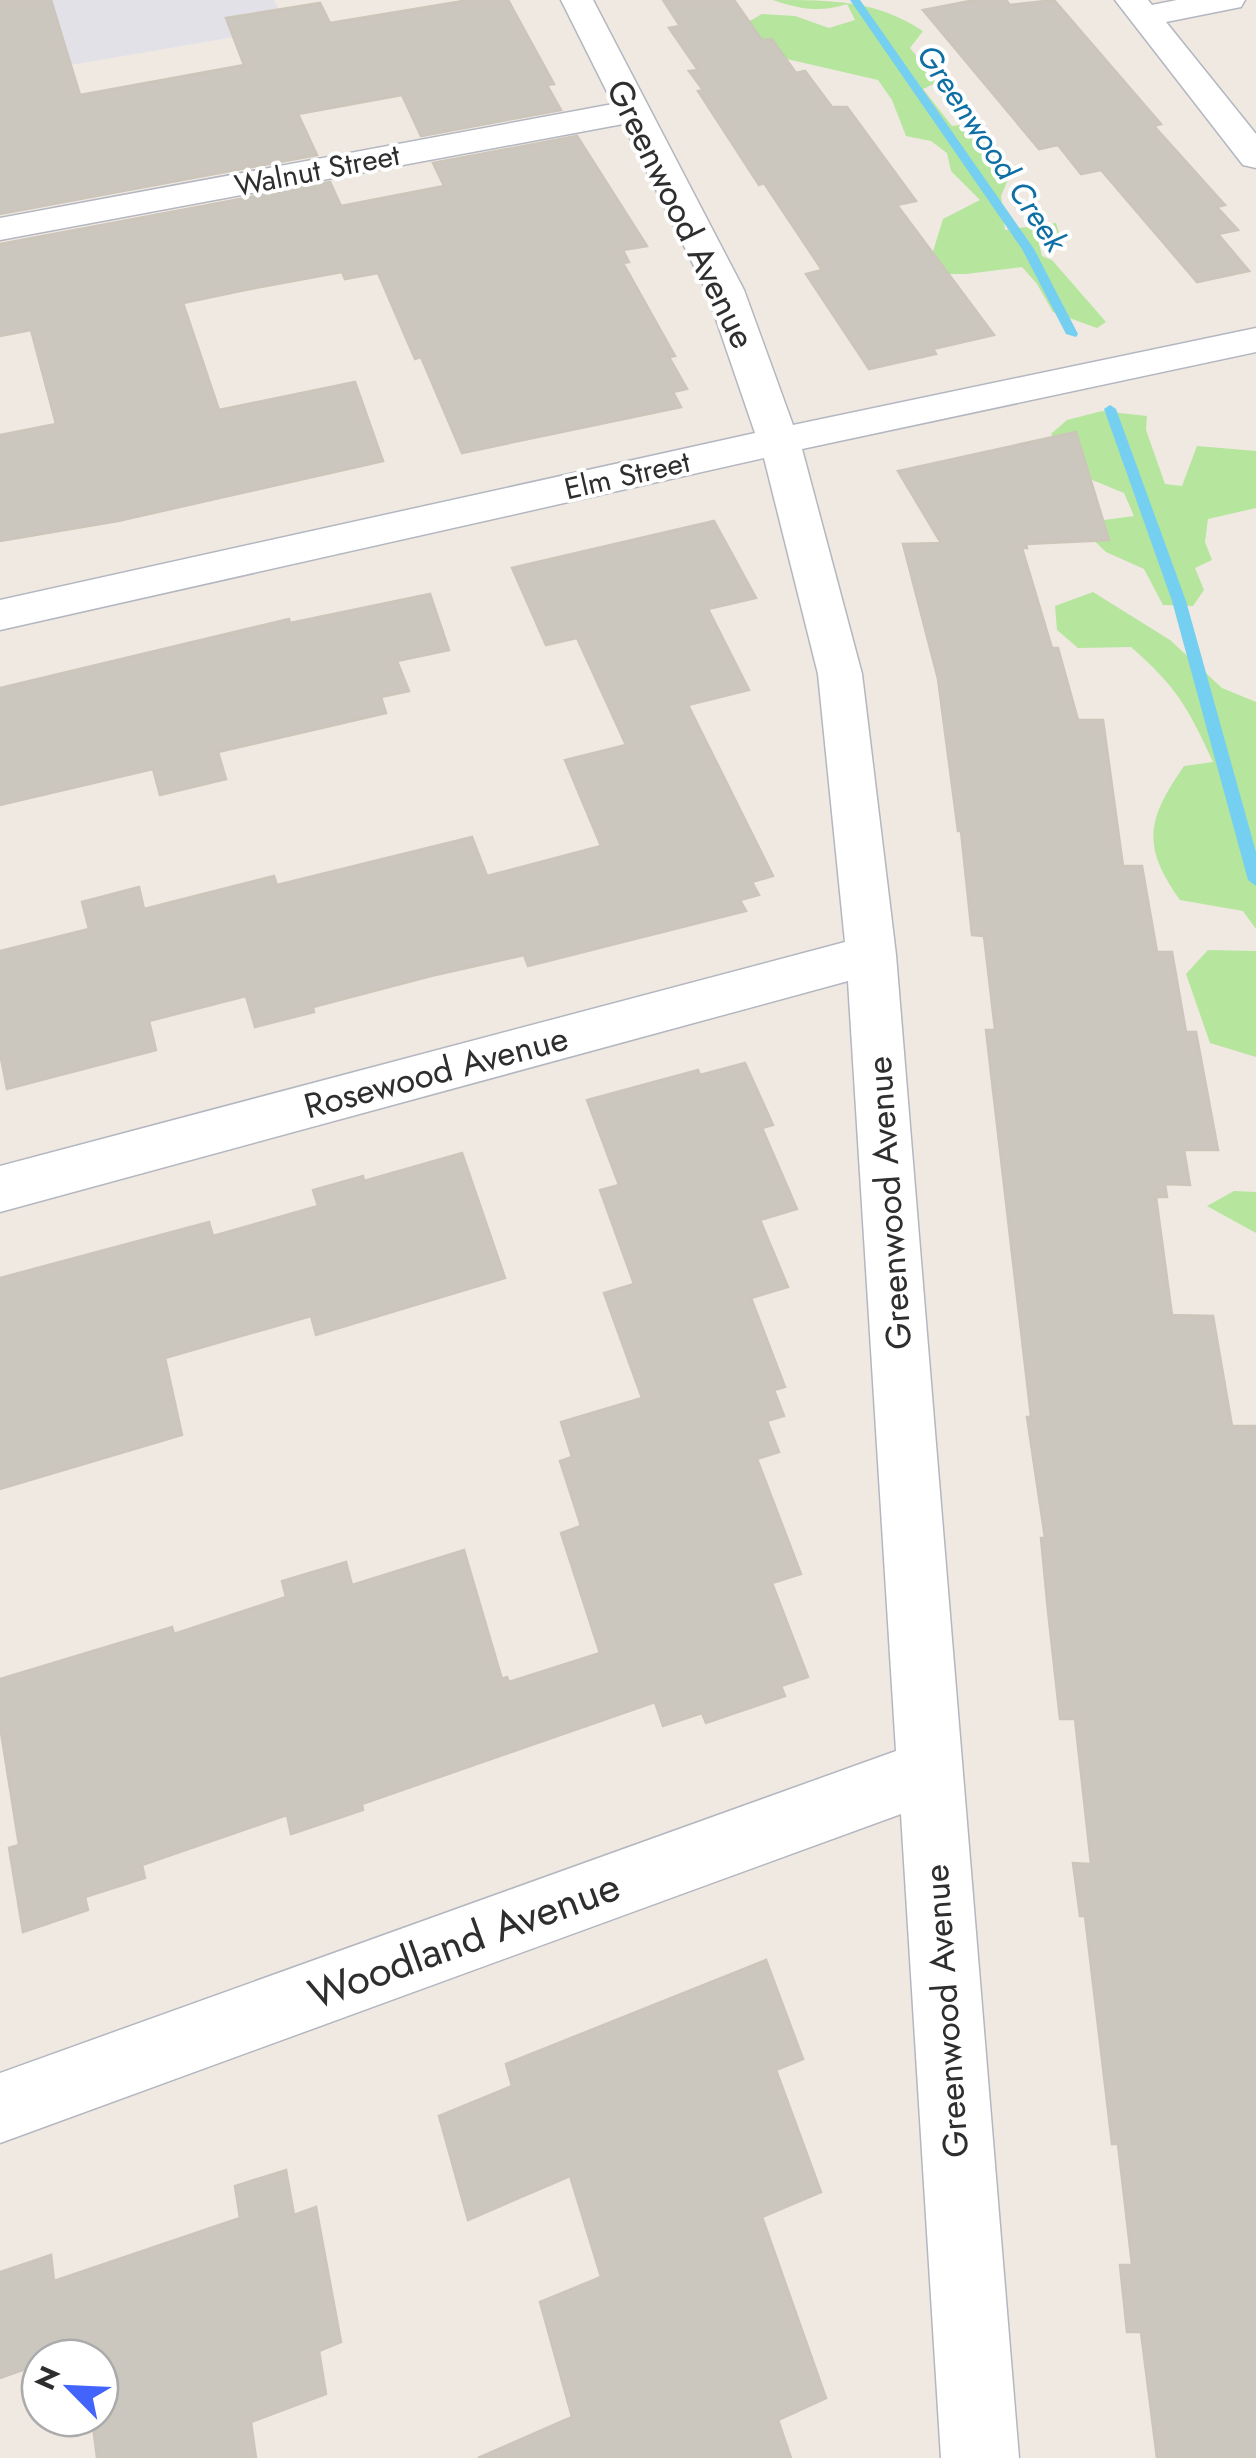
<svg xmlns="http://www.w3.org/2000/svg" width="1256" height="2458" viewBox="0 0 1256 2458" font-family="Jost,sans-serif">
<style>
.industrial{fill:#e3e1e8}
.green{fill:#b6e59e}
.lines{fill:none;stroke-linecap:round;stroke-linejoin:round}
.stream{fill:#75cff0;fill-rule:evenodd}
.building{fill:#cbc7bf;stroke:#cbc5ba;stroke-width:2.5}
.minor-casing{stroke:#b4b7c1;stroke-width:3}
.minor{fill:#fff;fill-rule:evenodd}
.labels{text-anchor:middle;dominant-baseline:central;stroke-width:8;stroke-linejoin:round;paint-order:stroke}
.far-street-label{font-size:30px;fill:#2e2e2e;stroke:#fff}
.far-water-label{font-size:32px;font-style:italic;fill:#0d6fa3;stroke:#fff}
.street-label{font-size:35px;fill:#2e2e2e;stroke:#fff}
.near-street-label{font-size:42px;fill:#2e2e2e;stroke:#fff}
</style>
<rect width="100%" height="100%" fill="#efe9e1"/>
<path class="industrial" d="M 0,0 L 274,0 L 287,28 L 0,77 Z"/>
<g class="green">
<path d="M 773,0 C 832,0 876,0 923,31 L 910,48 L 938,82 L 923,89 L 952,126 L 979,123 L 990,134 L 988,148 L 1003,166 L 1007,182 L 1001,196 L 1005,230 L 1056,223 L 1060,237 L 1039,243 L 1042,256 L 1052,260 L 1106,322 L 1097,328 L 1053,312 L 1037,284 L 1022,267 L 966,274 L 926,274 L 943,219 L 980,200 L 951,171 L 947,153 L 931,141 L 906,136 L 892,100 L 878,80 L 761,53 L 741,26 L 762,14 L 795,16 L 829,28 L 855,20 L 847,4 C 821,13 799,9 773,0 Z"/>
<path d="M 1102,411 L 1147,416 L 1146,430 L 1165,484 L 1182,486 L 1197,446 L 1256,451 L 1256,508 L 1208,519 L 1205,542 L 1212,560 L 1195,568 L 1204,590 L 1193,606 L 1163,605 L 1144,569 L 1106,552 L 1086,533 L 1089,522 L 1134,516 L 1124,493 L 1080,475 L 1051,434 L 1067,420 Z"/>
<path d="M 1093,592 L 1170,640 L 1222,688 L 1256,702 L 1256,929 L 1243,911 L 1180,900 C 1141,845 1147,820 1184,766 L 1213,762 C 1189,709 1176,686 1131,647 L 1078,648 L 1057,630 L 1055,606 Z"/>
<path d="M 1208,950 L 1256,951 L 1256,1057 L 1210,1043 L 1186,974 Z"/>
<path d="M 1234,1191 L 1256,1192 L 1256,1233 L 1207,1206 Z"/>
</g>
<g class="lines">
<g class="stream">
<path d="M 850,0 L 860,0 L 1034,249 L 1078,334 L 1076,337 L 1066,334 L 1022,249 Z"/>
<path d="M 1110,405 L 1116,409 L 1186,601 L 1256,852 L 1256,886 L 1248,880 L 1172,601 L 1104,409 Z"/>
</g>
</g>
<g class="building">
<path d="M 0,0 L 51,0 L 80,95 L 244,65 L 226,18 L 320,3 L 330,23 L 469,0 L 508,0 L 554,84 L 547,85 L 561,110 L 421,136 L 402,95 L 298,114 L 317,155 L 0,214 Z"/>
<path d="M 663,0 L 734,0 L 762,40 L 772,39 L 796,73 L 805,71 L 832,107 L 847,107 L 916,201 L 897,205 L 994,335 L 933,349 L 936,354 L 869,369 L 806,274 L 822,270 L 764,183 L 759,185 L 698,91 L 703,90 L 689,71 L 698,70 L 669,28 L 680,26 Z"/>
<path d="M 975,0 L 1006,0 L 1010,5 L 1054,0 L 1161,124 L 1154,126 L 1225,205 L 1217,207 L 1238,230 L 1218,234 L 1249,271 L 1197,282 L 1101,170 L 1081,174 L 1058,145 L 1039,149 L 923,10 Z"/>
<path d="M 577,136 L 647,246 L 623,250 L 629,262 L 623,263 L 675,356 L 669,357 L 687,389 L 673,392 L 681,407 L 462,453 L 421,357 L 415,359 L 378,273 L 345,279 L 342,272 L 250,289 L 183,303 L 219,410 L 355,382 L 383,461 L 118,521 L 0,541 L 0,435 L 56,424 L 31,330 L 0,336 L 0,244 L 330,182 L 341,206 L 444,186 L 433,163 Z"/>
<path d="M 1076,432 L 1109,540 L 1026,544 L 1027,548 L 1022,548 L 1052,648 L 1058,648 L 1078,720 L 1103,720 L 1123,866 L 1142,866 L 1157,952 L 1172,952 L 1186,1032 L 1196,1032 L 1218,1150 L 1184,1150 L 1190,1185 L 1165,1184 L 1167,1197 L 1156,1197 L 1172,1315 L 1213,1316 L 1232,1426 L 1256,1426 L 1256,2458 L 1157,2458 L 1141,2332 L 1127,2332 L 1120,2265 L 1132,2265 L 1118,2144 L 1112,2144 L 1085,1916 L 1080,1916 L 1073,1863 L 1091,1864 L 1075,1719 L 1060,1719 L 1048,1611 L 1041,1538 L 1045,1538 L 1027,1417 L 1031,1417 L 986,1030 L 995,1030 L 984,936 L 972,935 L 961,831 L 958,831 L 938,679 L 903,544 L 941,543 L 898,471 Z"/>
<path d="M 714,521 L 756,598 L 708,609 L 749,690 L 688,705 L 773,876 L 752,882 L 759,895 L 740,900 L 746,911 L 528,966 L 524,955 L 431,976 L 313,1007 L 314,1012 L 255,1027 L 246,996 L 149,1021 L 156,1050 L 7,1089 L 0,1053 L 0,951 L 89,929 L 82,902 L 139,887 L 144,909 L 274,876 L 277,885 L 472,837 L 487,876 L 601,846 L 565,760 L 626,745 L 577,638 L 546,645 L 512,568 Z"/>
<path d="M 430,594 L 449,650 L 397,661 L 409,691 L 381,697 L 386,713 L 218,752 L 226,779 L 160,795 L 153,769 L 0,805 L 0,688 L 289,619 L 290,623 Z"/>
<path d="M 745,1063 L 773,1125 L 762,1128 L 797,1209 L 760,1220 L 788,1287 L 751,1298 L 785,1387 L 774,1390 L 784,1416 L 767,1421 L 779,1452 L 757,1459 L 801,1574 L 772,1583 L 808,1677 L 781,1686 L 785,1696 L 706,1723 L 702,1713 L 663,1726 L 655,1702 L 362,1804 L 363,1810 L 291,1834 L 287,1815 L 142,1865 L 145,1878 L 85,1897 L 88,1910 L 23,1932 L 9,1848 L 19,1845 L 0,1726 L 0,1679 L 172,1627 L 174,1634 L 286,1597 L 282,1581 L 346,1562 L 352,1585 L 464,1550 L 502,1679 L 507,1677 L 509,1682 L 600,1653 L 561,1533 L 581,1526 L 560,1461 L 572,1457 L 561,1422 L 642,1398 L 604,1293 L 634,1284 L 600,1190 L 619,1185 L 587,1100 L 698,1070 L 700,1075 Z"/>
<path d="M 462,1153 L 505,1278 L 316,1335 L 311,1316 L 165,1358 L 182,1435 L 0,1489 L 0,1278 L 209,1222 L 213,1236 L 318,1206 L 313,1190 L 363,1176 L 364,1181 Z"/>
<path d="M 766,1960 L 803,2059 L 776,2070 L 821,2192 L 762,2217 L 826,2398 L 778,2420 L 791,2458 L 478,2458 L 572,2417 L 540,2302 L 601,2277 L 570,2176 L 468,2220 L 439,2116 L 512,2086 L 506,2064 Z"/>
<path d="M 286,2170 L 294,2215 L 316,2207 L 341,2342 L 319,2351 L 326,2394 L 251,2422 L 256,2458 L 97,2458 L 92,2418 L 100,2418 L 100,2358 L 85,2358 L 84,2349 L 58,2358 L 40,2358 L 40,2364 L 0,2378 L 0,2272 L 51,2255 L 54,2281 L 240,2218 L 235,2186 Z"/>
</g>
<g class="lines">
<defs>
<g id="minor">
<path d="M 561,0 L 593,0 L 744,290 L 793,425 L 1256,328 L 1256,352 L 802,449 L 862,674 L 896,955 L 1019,2458 L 941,2458 L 901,1814 L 0,2143 L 0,2073 L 896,1751 L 848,981 L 0,1212 L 0,1166 L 845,942 L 818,674 L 764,458 L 0,630 L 0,600 L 755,433 L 706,290 L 623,124 L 0,240 L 0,218 L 613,104 Z"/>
<path d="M 1115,0 L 1148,0 L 1152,5 L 1177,0 L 1245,0 L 1241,7 L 1166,22 L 1256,134 L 1256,168 L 1243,165 Z"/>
</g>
</defs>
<use href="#minor" class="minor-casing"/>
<use href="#minor" class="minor"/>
</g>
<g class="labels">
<g class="far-street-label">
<text transform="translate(317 170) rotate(-11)">Walnut Street</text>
<text transform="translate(627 475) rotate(-13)">Elm Street</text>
</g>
<g class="far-water-label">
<text transform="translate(992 148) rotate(56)">Greenwood Creek</text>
</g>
<g class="street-label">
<text transform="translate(681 214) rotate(64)">Greenwood Avenue</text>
<text transform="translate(436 1072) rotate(-15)">Rosewood Avenue</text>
<text transform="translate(889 1203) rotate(-94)">Greenwood Avenue</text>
<text transform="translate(946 2011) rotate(-94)">Greenwood Avenue</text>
</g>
<g class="near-street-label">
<text transform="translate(464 1940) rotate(-20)">Woodland Avenue</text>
</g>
</g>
<g transform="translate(70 2388) rotate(294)"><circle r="48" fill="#ffffff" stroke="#ababab" stroke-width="2.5"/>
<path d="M0-8L18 38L0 25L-18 38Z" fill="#4264fb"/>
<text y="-15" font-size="28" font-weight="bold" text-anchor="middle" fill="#2e2e2e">N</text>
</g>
</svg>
